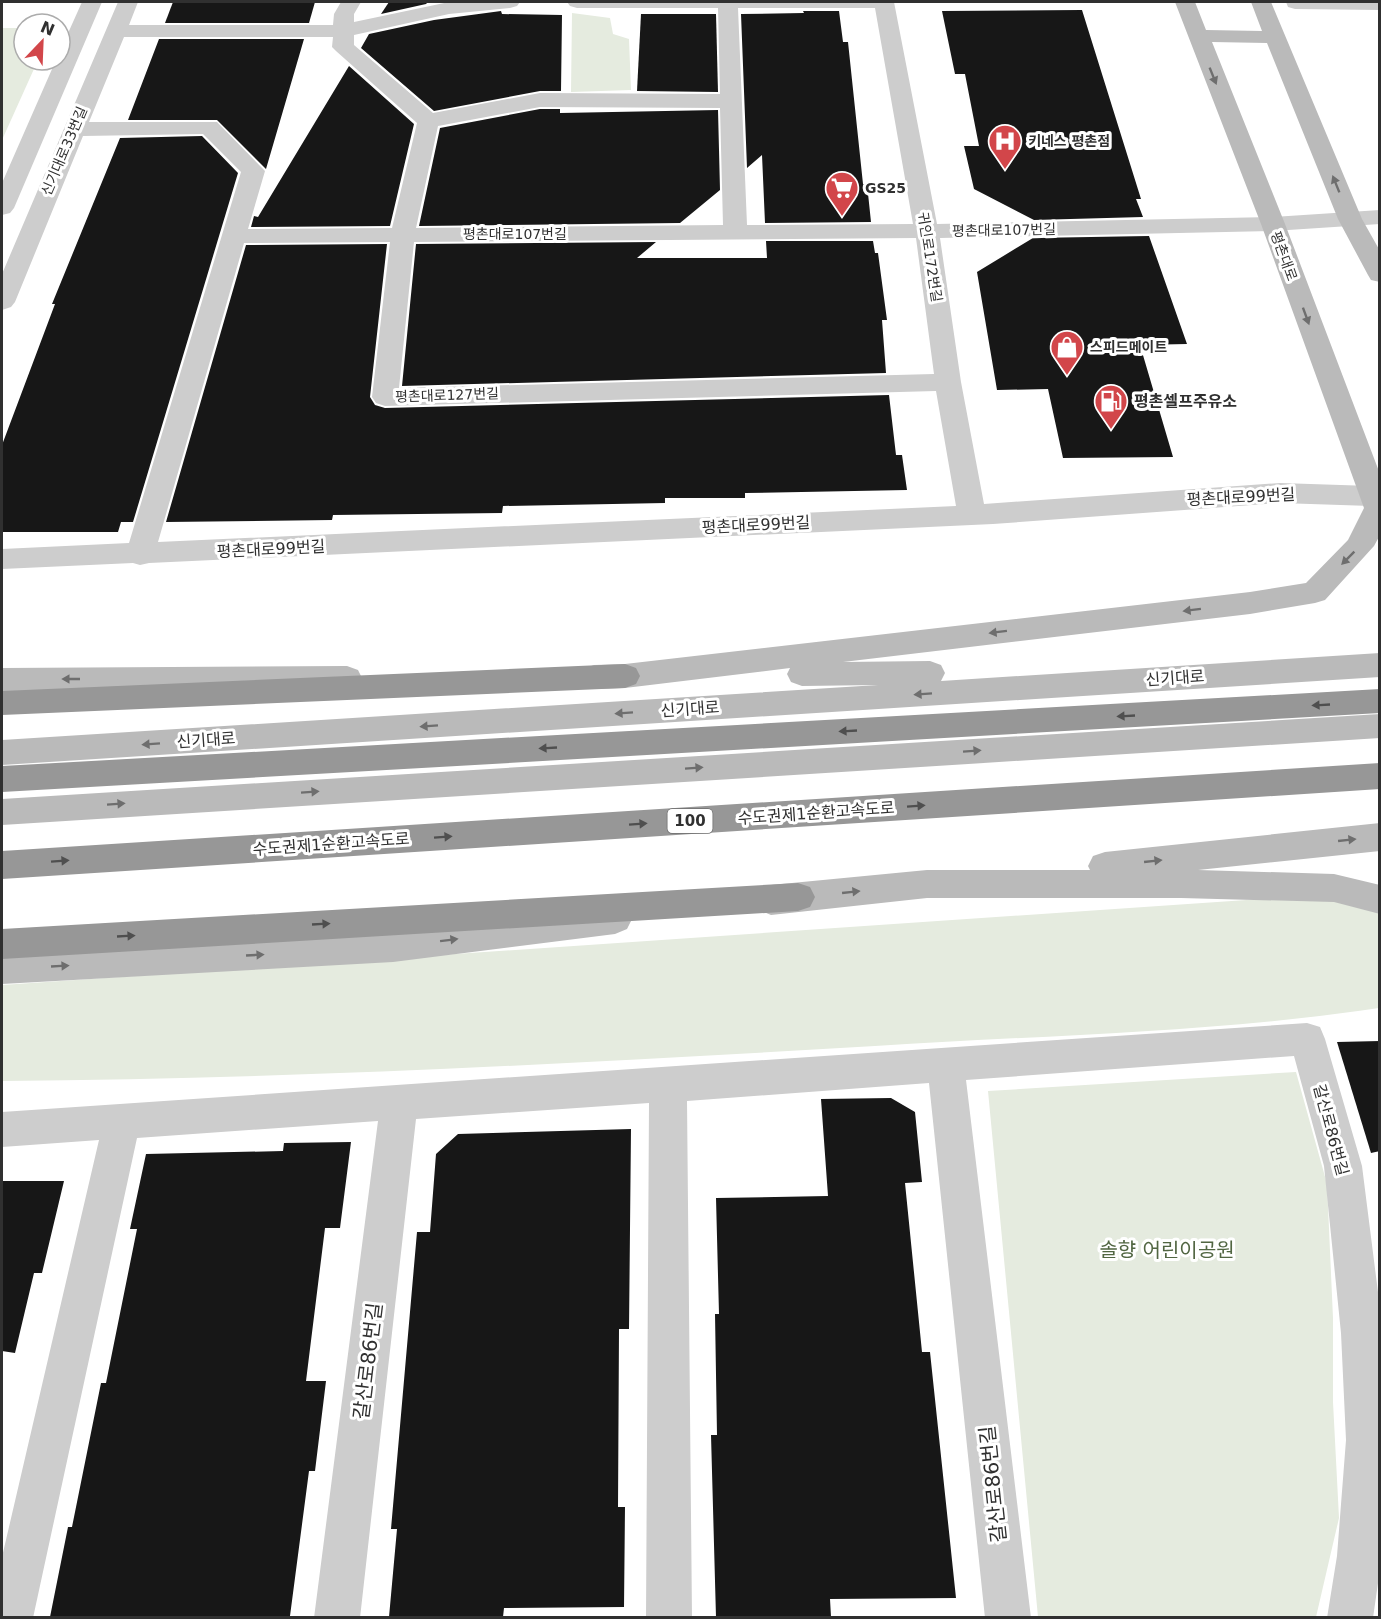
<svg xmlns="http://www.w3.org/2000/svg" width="1381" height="1619" viewBox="0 0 1381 1619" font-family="'DejaVu Sans','Noto Sans KR',sans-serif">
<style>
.green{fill:#e5ebdf}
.building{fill:#171717}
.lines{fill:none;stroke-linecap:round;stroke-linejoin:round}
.street{fill:#cdcdcd;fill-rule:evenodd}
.secondary{fill:#bababa;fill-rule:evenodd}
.highway{fill:#979797;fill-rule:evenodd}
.oneway{fill:#6e6e6e}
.oneway2{fill:#4f4f4f}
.labels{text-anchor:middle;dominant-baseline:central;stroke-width:6;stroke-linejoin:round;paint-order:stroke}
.far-poi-label{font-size:14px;font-weight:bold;fill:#303030;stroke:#fff;text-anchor:start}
.far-street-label{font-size:14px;fill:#303030;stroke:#fff}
.shield{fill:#fff;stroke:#6e6e6e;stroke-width:1.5}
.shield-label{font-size:15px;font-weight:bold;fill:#303030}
.poi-label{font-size:16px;font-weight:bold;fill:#303030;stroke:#fff;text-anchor:start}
.street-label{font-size:16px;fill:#303030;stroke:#fff}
.near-park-label{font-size:20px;fill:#516642;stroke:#fff}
.near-street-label{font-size:20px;fill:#303030;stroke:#fff}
</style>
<rect width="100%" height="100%" fill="#fff"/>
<g class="green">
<path d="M 572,13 L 610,18 L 613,34 L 629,39 L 631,90 L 571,92 Z"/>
<path d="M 2,28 L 24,28 L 24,60 L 38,60 L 2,140 Z"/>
<path d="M 1349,893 L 1379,906 L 1379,1008 C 1213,1033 1043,1035 875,1046 C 584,1063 293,1079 2,1081 L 2,985 Z"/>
<path d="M 1296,1072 L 1327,1184 L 1333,1318 L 1333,1402 L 1339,1518 L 1316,1617 L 1038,1617 L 988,1091 Z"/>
</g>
<g class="building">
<path d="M 173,2 L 315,2 L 309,23 L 165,23 Z"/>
<path d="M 389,2 L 428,2 L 426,4 L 381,14 Z"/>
<path d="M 1082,10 L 1141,199 L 1136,199 L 1143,217 L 1034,220 L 974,189 L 964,146 L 979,146 L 965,74 L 955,74 L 942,11 Z"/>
<path d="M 501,11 L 502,14 L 562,15 L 561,91 L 540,91 L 434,111 L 361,48 L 369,34 L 434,20 Z"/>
<path d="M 803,11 L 839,11 L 843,42 L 848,42 L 863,184 L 867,184 L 871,222 L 765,223 L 762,155 L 747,168 L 741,14 L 804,13 Z"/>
<path d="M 641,14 L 716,14 L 718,92 L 637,91 Z"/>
<path d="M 159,39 L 304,39 L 266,169 L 217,120 L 128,120 Z"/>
<path d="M 349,66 L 414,124 L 390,226 L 251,227 L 254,216 L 258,217 Z"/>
<path d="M 540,109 L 560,109 L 560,113 L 718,110 L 720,190 L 680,223 L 419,226 L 440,128 Z"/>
<path d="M 202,136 L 238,173 L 133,522 L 121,522 L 118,532 L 2,532 L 2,445 L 55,304 L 52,304 L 120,138 Z"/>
<path d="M 1149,236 L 1187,344 L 1140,345 L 1173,457 L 1063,458 L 1048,389 L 997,390 L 977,272 L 1033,238 Z"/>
<path d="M 766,241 L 873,241 L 875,253 L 878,253 L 887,320 L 882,320 L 886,373 L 402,386 L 416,244 L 656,242 L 637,258 L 767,258 Z"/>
<path d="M 387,244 L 370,397 L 375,405 L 385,408 L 889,395 L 896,455 L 902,455 L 907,490 L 745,493 L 745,498 L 665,498 L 665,503 L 503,506 L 502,513 L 333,515 L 332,520 L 166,522 L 246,245 Z"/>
<path d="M 1380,1041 L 1380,1151 L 1371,1153 L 1337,1042 Z"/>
<path d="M 891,1098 L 915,1112 L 922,1182 L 905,1183 L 922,1352 L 930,1352 L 956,1598 L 830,1599 L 831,1617 L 716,1617 L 711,1435 L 717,1435 L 715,1314 L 719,1314 L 716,1198 L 828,1196 L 821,1099 Z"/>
<path d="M 631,1129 L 629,1329 L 619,1329 L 618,1507 L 625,1507 L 624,1607 L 504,1608 L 503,1617 L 389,1617 L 397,1529 L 391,1529 L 417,1232 L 430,1232 L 436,1154 L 458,1134 Z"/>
<path d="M 351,1142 L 340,1228 L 325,1228 L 306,1381 L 326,1381 L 315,1471 L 309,1471 L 290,1616 L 50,1617 L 68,1527 L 72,1527 L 101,1383 L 106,1383 L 137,1229 L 130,1229 L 146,1154 L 283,1151 L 284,1143 Z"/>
<path d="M 2,1181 L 64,1181 L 42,1273 L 34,1273 L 15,1353 L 2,1351 Z"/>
</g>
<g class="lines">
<g class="street">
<path d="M 82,2 L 102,2 L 14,208 L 10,213 L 2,215 L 2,183 L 56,60 L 60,60 L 60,51 Z"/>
<path d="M 118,2 L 138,2 L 129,25 L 333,25 L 334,14 L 341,2 L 361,2 L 354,14 L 354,22 L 449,2 L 520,2 L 517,6 L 510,8 L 449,14 L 354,35 L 354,45 L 433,113 L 540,93 L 720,94 L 718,8 L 577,8 L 570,6 L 567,2 L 894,2 L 937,224 L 1273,217 L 1380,210 L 1380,224 L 1273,231 L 940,238 L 961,382 L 984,504 L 1280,483 L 1371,486 L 1380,489 L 1380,503 L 1371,506 L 1280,503 L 993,524 L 149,563 L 140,565 L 133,563 L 2,569 L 2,549 L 129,543 L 241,172 L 203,134 L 83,136 L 15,302 L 11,307 L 2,310 L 2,274 ZM 738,8 L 875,8 L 913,224 L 747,225 ZM 124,37 L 333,37 L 332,47 L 336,51 L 417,123 L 392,228 L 248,229 L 265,171 L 217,122 L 89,122 ZM 540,107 L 720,108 L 723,225 L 416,228 L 438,126 ZM 916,238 L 934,374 L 399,388 L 414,242 ZM 390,242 L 372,397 L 376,403 L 385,406 L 936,391 L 956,506 L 158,542 L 244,243 Z"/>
<path d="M 1286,2 L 1380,2 L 1380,10 L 1295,9 L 1288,7 Z"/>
<path d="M 1307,1023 L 1320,1027 L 1325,1039 L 1362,1166 L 1380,1308 L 1380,1569 L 1373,1618 L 1327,1618 L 1337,1556 L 1346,1440 L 1341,1333 L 1324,1166 L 1294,1056 L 966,1080 L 1031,1618 L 985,1618 L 929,1083 L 687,1101 L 692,1618 L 646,1618 L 649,1103 L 416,1119 L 360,1618 L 314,1618 L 378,1121 L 137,1138 L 33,1618 L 2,1618 L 2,1557 L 99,1140 L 2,1147 L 2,1112 Z"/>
</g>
<g class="secondary">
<path d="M 1175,2 L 1195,2 L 1206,30 L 1262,31 L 1251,2 L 1271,2 L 1362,219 L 1380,251 L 1380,282 L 1371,280 L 1368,275 L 1338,219 L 1267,43 L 1212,42 L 1285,224 L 1380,474 L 1380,535 L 1374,546 L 1325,600 L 1315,603 L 1250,614 L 843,662 L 930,661 L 941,665 L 945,673 L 941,681 L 1380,653 L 1380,677 L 2,765 L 2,740 L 878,685 L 802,686 L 791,682 L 787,674 L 790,668 L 625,688 L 594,689 L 583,685 L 579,677 L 583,669 L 594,665 L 625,664 L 1250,592 L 1306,583 L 1348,540 L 1364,508 L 1261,224 Z"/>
<path d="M 347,666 L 358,670 L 362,678 L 358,686 L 347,690 L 2,692 L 2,668 Z"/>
<path d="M 1380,714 L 1380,738 L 2,825 L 2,799 Z"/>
<path d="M 1380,823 L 1380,851 L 1198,870 L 1334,874 L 1380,885 L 1380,914 L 1334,902 L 1181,898 L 927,898 L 771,915 L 759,910 L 754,900 L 759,890 L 771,885 L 927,870 L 1090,870 L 1088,866 L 1093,856 L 1105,852 Z"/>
<path d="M 615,904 L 627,909 L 632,919 L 627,929 L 615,934 L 393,962 L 2,984 L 2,954 L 393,932 Z"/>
</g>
<g class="highway">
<path d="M 625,664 L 636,668 L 640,676 L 636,684 L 625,688 L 2,715 L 2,691 Z"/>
<path d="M 1380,689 L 1380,713 L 2,792 L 2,766 Z"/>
<path d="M 1380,763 L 1380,789 L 2,879 L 2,851 Z"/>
<path d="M 798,883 L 810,887 L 815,897 L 810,907 L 798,911 L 2,959 L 2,929 Z"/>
</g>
</g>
<defs><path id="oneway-solid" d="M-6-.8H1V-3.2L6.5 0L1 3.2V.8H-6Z" transform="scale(1.5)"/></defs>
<g class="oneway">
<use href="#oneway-solid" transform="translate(1213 76) rotate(68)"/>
<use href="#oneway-solid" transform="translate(1336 184) rotate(-112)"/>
<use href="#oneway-solid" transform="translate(1306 316) rotate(70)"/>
<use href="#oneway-solid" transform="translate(1348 558) rotate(135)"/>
<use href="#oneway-solid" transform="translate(1192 610) rotate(173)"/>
<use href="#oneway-solid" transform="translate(998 632) rotate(173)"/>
<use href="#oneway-solid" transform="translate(71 679) rotate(180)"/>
<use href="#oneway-solid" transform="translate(923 694) rotate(176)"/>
<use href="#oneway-solid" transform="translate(624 713) rotate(176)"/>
<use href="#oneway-solid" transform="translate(429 726) rotate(176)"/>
<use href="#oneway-solid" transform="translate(151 744) rotate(176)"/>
<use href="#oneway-solid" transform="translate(972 751) rotate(-4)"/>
<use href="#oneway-solid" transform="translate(694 768) rotate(-4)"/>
<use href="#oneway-solid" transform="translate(310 792) rotate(-4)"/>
<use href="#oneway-solid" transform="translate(116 804) rotate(-4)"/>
<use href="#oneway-solid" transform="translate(1347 840) rotate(-6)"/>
<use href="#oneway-solid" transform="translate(1153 861) rotate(-6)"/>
<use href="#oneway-solid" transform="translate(851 892) rotate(-6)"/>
<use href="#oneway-solid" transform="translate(449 940) rotate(-7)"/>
<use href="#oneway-solid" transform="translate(255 955) rotate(-3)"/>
<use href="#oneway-solid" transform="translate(60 966) rotate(-3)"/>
</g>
<g class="oneway2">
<use href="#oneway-solid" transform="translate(1321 705) rotate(177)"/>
<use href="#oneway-solid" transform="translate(1126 716) rotate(177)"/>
<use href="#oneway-solid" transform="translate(848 731) rotate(177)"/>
<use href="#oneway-solid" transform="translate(548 748) rotate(177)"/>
<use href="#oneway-solid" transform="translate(916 806) rotate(-4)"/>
<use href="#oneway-solid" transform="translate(638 824) rotate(-4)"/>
<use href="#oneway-solid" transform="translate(443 837) rotate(-4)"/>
<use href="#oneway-solid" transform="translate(60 861) rotate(-4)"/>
<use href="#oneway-solid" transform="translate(321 924) rotate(-3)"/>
<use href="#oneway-solid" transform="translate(126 936) rotate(-3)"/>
</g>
<defs>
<symbol id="hospital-pin" viewBox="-11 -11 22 30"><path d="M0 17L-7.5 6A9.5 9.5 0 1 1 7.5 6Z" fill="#d2464a" stroke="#fff"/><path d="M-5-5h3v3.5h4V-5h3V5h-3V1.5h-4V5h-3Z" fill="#fff"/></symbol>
<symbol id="supermarket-pin" viewBox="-11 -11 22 30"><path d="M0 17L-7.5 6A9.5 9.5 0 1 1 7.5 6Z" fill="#d2464a" stroke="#fff"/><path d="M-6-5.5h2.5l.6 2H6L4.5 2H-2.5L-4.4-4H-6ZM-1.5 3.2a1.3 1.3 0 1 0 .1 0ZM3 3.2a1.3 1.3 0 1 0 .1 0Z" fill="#fff"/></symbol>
<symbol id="shop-pin" viewBox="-11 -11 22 30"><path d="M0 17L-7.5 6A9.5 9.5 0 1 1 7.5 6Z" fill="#d2464a" stroke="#fff"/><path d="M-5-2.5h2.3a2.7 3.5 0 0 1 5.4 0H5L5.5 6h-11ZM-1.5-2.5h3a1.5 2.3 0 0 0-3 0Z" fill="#fff"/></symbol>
<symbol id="fuel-pin" viewBox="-11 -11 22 30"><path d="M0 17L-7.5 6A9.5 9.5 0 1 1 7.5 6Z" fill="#d2464a" stroke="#fff"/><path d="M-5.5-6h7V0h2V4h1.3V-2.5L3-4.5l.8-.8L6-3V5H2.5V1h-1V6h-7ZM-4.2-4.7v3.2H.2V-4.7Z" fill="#fff"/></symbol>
</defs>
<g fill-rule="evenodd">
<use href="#hospital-pin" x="986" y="122" width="38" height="52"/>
<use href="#supermarket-pin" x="823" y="169" width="38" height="52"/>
<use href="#shop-pin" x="1048" y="328" width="38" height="52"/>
<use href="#fuel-pin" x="1092" y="382" width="38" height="52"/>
</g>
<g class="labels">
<g class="far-poi-label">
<text x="1028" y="141">키네스 평촌점</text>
<text x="865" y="188">GS25</text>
<text x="1090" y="347">스피드메이트</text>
</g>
<g class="far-street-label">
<text transform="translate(64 151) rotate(-67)">신기대로33번길</text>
<text transform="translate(1004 230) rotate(-1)">평촌대로107번길</text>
<text x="515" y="234">평촌대로107번길</text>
<text transform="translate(1284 256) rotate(70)">평촌대로</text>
<text transform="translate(930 257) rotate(81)">귀인로172번길</text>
<text transform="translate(447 395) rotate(-2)">평촌대로127번길</text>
</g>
<rect class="shield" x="667.5" y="809" width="45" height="24" rx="4.5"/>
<g class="shield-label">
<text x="690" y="821">100</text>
</g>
<g class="poi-label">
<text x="1134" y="401">평촌셀프주유소</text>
</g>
<g class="street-label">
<text transform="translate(1241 497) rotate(-3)">평촌대로99번길</text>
<text transform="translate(756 525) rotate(-3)">평촌대로99번길</text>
<text transform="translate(271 549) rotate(-3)">평촌대로99번길</text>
<text transform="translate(1175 678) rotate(-4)">신기대로</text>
<text transform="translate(690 709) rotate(-4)">신기대로</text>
<text transform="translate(206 740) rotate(-4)">신기대로</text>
<text transform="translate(816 813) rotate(-4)">수도권제1순환고속도로</text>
<text transform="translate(331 844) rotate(-4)">수도권제1순환고속도로</text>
<text transform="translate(1331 1130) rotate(75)">갈산로86번길</text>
</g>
<g class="near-park-label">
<text x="1167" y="1250">솔향 어린이공원</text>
</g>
<g class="near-street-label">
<text transform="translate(368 1361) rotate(-83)">갈산로86번길</text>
<text transform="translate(993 1484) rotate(-96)">갈산로86번길</text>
</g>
</g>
<rect width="1381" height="1619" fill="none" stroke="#303030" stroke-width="6"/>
<g transform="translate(42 42) rotate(23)"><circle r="28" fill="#ffffff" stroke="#acacac" stroke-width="1.5"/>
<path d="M0-4.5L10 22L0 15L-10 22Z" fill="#d2464a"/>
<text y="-9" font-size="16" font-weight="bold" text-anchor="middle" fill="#303030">N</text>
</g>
</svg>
